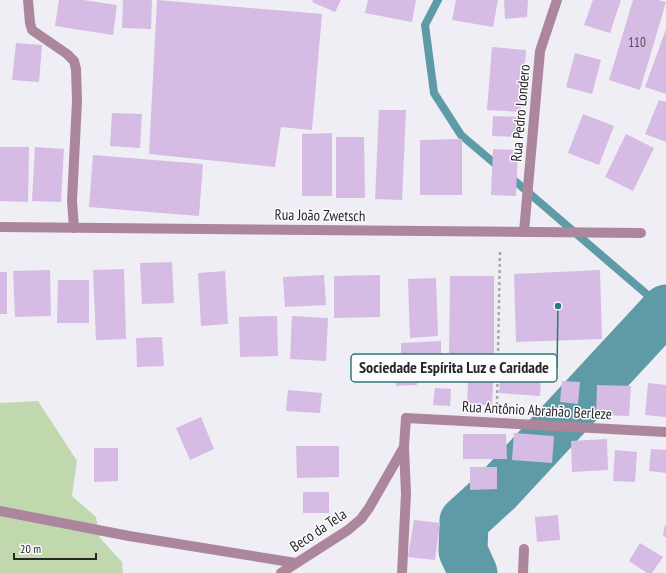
<svg xmlns="http://www.w3.org/2000/svg" width="666" height="573" viewBox="0 0 666 573" font-family="'PT Sans Narrow',sans-serif">
<style>
.green{fill:#c1d8ae}
.lines{fill:none;stroke-linecap:round;stroke-linejoin:round}
.stream{stroke:#5f9ba7;stroke-width:8}
.river{stroke:#5f9ba7;stroke-width:49}
.building{fill:#d6bbe4}
.path{stroke:#a9a9ad;stroke-width:2.5;stroke-dasharray:3 3;stroke-linecap:butt}
.service{stroke:#ac869d;stroke-width:10}
.minor{stroke:#ac869d;stroke-width:10}
.labels{text-anchor:middle;dominant-baseline:central;stroke-width:3;stroke-linejoin:round;paint-order:stroke}
.number-label{font-size:13px;fill:#534c58}
.street-label{font-size:15px;fill:#272729;stroke:#fcfcfe}
.leader{fill:none;stroke:#2e7878;stroke-width:1.5}
.callout-dot{fill:#2e7878;stroke:#fcfcfe;stroke-width:1.5}
.callout{fill:#fcfcfe;stroke:#2e7878;stroke-width:1.5}
.callout-label{font-size:16px;text-anchor:middle;font-weight:bold;fill:#272729}
</style>
<rect width="100%" height="100%" fill="#eeeef4"/>
<path class="green" d="M 38,401 L 77,461 L 72,496 L 96,517 L 100,538 L 122,562 L 123,573 L 0,573 L 0,403 Z"/>
<g class="lines">
<g class="stream">
<path d="M 438,0 L 425,25 L 434,93 L 461,135 L 500,168"/>
<path d="M 508,175 L 665,310"/>
</g>
<path class="river" d="M 473,573 L 463,551 L 464,521 L 497,491 L 666,309"/>
</g>
<g class="building">
<path d="M 59,0 L 83,0 L 117,5 L 113,35 L 55,26 Z"/>
<path d="M 123,0 L 152,0 L 151,29 L 122,28 Z"/>
<path d="M 157,0 L 322,14 L 312,130 L 281,127 L 275,167 L 149,154 Z"/>
<path d="M 313,0 L 341,0 L 335,12 L 312,2 Z"/>
<path d="M 368,0 L 416,0 L 412,22 L 365,13 Z"/>
<path d="M 456,0 L 498,0 L 493,27 L 452,20 Z"/>
<path d="M 504,0 L 528,0 L 527,17 L 505,19 Z"/>
<path d="M 593,0 L 621,0 L 610,33 L 584,25 Z"/>
<path d="M 633,0 L 658,0 L 666,2 L 640,90 L 609,80 Z"/>
<path d="M 666,29 L 666,94 L 645,87 Z"/>
<path d="M 16,43 L 42,45 L 39,82 L 12,80 Z"/>
<path d="M 492,47 L 526,50 L 521,112 L 487,110 Z"/>
<path d="M 575,53 L 601,60 L 592,94 L 566,87 Z"/>
<path d="M 659,100 L 666,102 L 666,142 L 645,134 Z"/>
<path d="M 379,110 L 406,110 L 402,200 L 375,199 Z"/>
<path d="M 112,113 L 142,114 L 140,148 L 110,146 Z"/>
<path d="M 583,114 L 614,126 L 599,165 L 568,153 Z"/>
<path d="M 493,116 L 520,117 L 519,137 L 492,136 Z"/>
<path d="M 332,133 L 332,196 L 302,196 L 302,134 Z"/>
<path d="M 626,134 L 654,148 L 633,191 L 605,177 Z"/>
<path d="M 336,137 L 364,137 L 365,198 L 336,198 Z"/>
<path d="M 462,139 L 462,195 L 420,195 L 420,140 Z"/>
<path d="M 0,147 L 29,147 L 28,202 L 0,201 Z"/>
<path d="M 35,147 L 64,149 L 61,202 L 32,201 Z"/>
<path d="M 493,149 L 518,150 L 516,196 L 491,195 Z"/>
<path d="M 93,155 L 203,164 L 199,216 L 89,207 Z"/>
<path d="M 172,262 L 174,303 L 142,304 L 140,263 Z"/>
<path d="M 124,269 L 126,339 L 96,340 L 93,270 Z"/>
<path d="M 50,270 L 51,316 L 15,317 L 13,271 Z"/>
<path d="M 600,270 L 602,339 L 516,342 L 514,274 Z"/>
<path d="M 225,271 L 228,324 L 201,326 L 198,273 Z"/>
<rect x="0" y="272" width="7" height="42"/>
<path d="M 324,275 L 326,305 L 285,307 L 283,277 Z"/>
<path d="M 380,275 L 380,317 L 334,318 L 334,276 Z"/>
<path d="M 450,276 L 494,276 L 494,360 L 449,360 Z"/>
<path d="M 436,278 L 438,336 L 410,338 L 408,279 Z"/>
<path d="M 58,280 L 89,280 L 89,323 L 57,323 Z"/>
<path d="M 277,316 L 278,356 L 240,357 L 239,317 Z"/>
<path d="M 292,316 L 328,318 L 326,361 L 290,359 Z"/>
<path d="M 162,337 L 164,366 L 137,367 L 136,338 Z"/>
<path d="M 441,341 L 441,361 L 401,362 L 401,343 Z"/>
<path d="M 416,364 L 417,385 L 396,386 L 395,366 Z"/>
<path d="M 501,373 L 541,375 L 540,396 L 499,393 Z"/>
<path d="M 562,381 L 580,382 L 578,404 L 560,402 Z"/>
<path d="M 468,382 L 493,382 L 492,405 L 467,405 Z"/>
<path d="M 648,383 L 666,385 L 666,417 L 645,415 Z"/>
<path d="M 597,385 L 631,386 L 629,416 L 596,415 Z"/>
<path d="M 435,388 L 451,389 L 450,406 L 433,405 Z"/>
<path d="M 288,390 L 322,393 L 320,413 L 286,411 Z"/>
<path d="M 201,417 L 214,449 L 190,460 L 176,428 Z"/>
<path d="M 514,433 L 554,436 L 552,463 L 512,460 Z"/>
<path d="M 463,434 L 506,434 L 507,459 L 463,459 Z"/>
<path d="M 607,439 L 608,470 L 572,472 L 571,441 Z"/>
<path d="M 296,446 L 339,446 L 339,477 L 297,478 Z"/>
<path d="M 94,448 L 118,448 L 118,481 L 94,482 Z"/>
<path d="M 651,449 L 666,450 L 666,473 L 649,471 Z"/>
<path d="M 615,450 L 637,452 L 635,482 L 613,481 Z"/>
<path d="M 470,467 L 497,467 L 497,489 L 470,490 Z"/>
<rect x="303" y="492" width="26" height="21"/>
<path d="M 558,515 L 560,540 L 537,542 L 535,517 Z"/>
<path d="M 414,520 L 440,523 L 435,560 L 408,557 Z"/>
<path d="M 665,525 L 666,525 L 666,537 L 663,536 Z"/>
<path d="M 640,543 L 663,557 L 652,573 L 647,573 L 629,561 Z"/>
</g>
<g class="lines">
<path class="path" d="M 497,405 L 500,250"/>
<g class="service">
<path d="M 28,0 L 30,23 L 32,30 L 67,54 L 74,61 L 76,69 L 77,101 L 72,201 L 74,228"/>
<path d="M 0,511 L 129,536 L 296,563"/>
<path d="M 281,573 L 348,530 L 361,519 L 369,508 L 404,447 L 406,418"/>
<path d="M 402,573 L 406,494 L 404,447"/>
<path d="M 523,573 L 524,549"/>
</g>
<g class="minor">
<path d="M 0,227 L 641,233"/>
<path d="M 524,232 L 540,51 L 557,0"/>
<path d="M 406,418 L 666,432"/>
</g>
</g>
<g class="labels">
<g class="number-label">
<text x="637" y="42">110</text>
</g>
<g class="street-label">
<text transform="translate(520 113) rotate(-85)">Rua Pedro Londero</text>
<text transform="translate(320 215) rotate(1)">Rua João Zwetsch</text>
<text transform="translate(537 410) rotate(3)">Rua Antônio Abrahão Berleze</text>
<text transform="translate(318 530) rotate(-34)">Beco da Tela</text>
</g>
</g>
<path class="leader" d="M558 306L557 368"/>
<circle class="callout-dot" cx="558" cy="306" r="4"/>
<rect class="callout" x="351" y="354" width="206" height="28" rx="4"/>
<g class="callout-label">
<text x="454" y="373">Sociedade Espírita Luz e Caridade</text>
</g>
<path d="M14 553v6h82v-6" fill="none" stroke="#272729" stroke-width="2"/>
<text x="20" y="553" font-size="12" fill="#272729" stroke="#fcfcfe" stroke-width="3" paint-order="stroke">20 m</text>
</svg>
